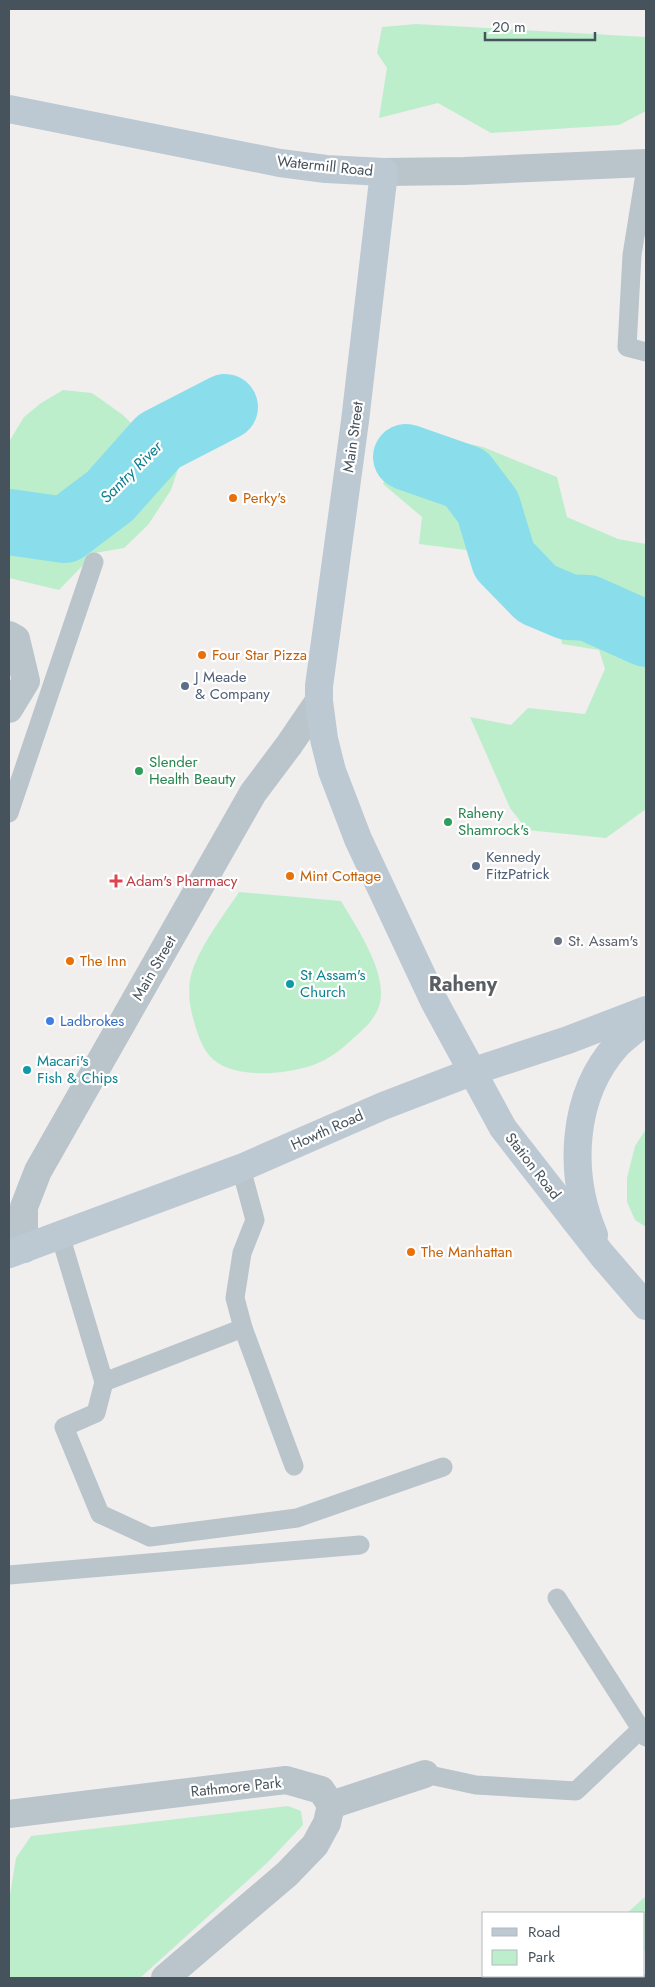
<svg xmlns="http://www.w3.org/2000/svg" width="655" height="1987" viewBox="0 0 655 1987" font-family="Jost,sans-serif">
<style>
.green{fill:#bdeecc}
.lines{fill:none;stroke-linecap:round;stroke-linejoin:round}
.river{stroke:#8adeeb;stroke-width:66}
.service{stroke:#bac4cb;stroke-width:19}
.minor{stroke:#bac4cb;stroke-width:28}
.tertiary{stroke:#bac4cb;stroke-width:28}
.secondary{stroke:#bcc8d2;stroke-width:28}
.rail{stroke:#b1b4b9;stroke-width:4}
.food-dot{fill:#e8710a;stroke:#fff;stroke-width:2}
.service-dot{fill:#5c6f8a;stroke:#fff;stroke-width:2}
.leisure-dot{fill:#2e9e5b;stroke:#fff;stroke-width:2}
.health-dot{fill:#e0444e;stroke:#fff;stroke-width:2}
.worship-dot{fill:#6b7280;stroke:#fff;stroke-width:2}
.culture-dot{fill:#0f9aa8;stroke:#fff;stroke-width:2}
.shop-dot{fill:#3f7fe0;stroke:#fff;stroke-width:2}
.labels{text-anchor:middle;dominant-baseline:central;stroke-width:4.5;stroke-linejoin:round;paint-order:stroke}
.street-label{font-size:15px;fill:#47535c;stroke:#fff}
.food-label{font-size:15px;fill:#c56008;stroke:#fff;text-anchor:start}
.service-label{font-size:15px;fill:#4e5e75;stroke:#fff;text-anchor:start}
.leisure-label{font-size:15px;fill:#27864d;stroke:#fff;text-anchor:start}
.health-label{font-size:15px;fill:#be3a42;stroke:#fff;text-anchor:start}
.worship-label{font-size:15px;fill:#5b616d;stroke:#fff;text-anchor:start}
.culture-label{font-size:15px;fill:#0d838f;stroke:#fff;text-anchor:start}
.shop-label{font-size:15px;fill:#366cbe;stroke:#fff;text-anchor:start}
.water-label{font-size:16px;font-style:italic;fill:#0e8091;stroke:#fff}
.district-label{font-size:20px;font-weight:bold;fill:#5b5f63;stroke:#fff}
</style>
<rect width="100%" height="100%" fill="#f1eeee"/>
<g class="green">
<path d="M 416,24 L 646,37 L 646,111 L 619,125 L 491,133 L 438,103 L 379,118 L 387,68 L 377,53 L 382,27 Z"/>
<path d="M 63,390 L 92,393 L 123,415 L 143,435 L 179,466 L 171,490 L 148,525 L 124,548 L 95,553 L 59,590 L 9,578 L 10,440 L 24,417 L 41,403 Z"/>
<path d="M 401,429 L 483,447 L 557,477 L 567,517 L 618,539 L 646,544 L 646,809 L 606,838 L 527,830 L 510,808 L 470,717 L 511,725 L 528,708 L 585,714 L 605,669 L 599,650 L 562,644 L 558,621 L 505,595 L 474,551 L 419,544 L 422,517 L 383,484 Z"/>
<path d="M 239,892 L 341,901 C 356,926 382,965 381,994 C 381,1011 370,1024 357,1035 C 348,1043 339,1052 328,1058 C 303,1074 243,1080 218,1063 C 205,1055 199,1039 195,1025 C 189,1006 186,985 194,966 C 204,940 224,915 239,892 Z"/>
<path d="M 646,1129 L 646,1227 L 635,1220 L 627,1202 L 627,1178 L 635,1146 Z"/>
<path d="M 288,1806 L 301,1811 L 303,1825 L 268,1862 L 140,1978 L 9,1978 L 9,1901 L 16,1858 L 31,1836 Z"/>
<path d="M 646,1896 L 646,1949 L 644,1951 L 644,1913 L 627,1913 Z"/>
<path d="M 527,1976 L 612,1976 L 609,1978 L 524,1978 Z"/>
</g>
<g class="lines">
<g class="river">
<path d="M 406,457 L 466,478 L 488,507 L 504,560 L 537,594 L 568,607 L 588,608 L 646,634"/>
<path d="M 9,522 L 65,530 L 110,496 L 159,441 L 225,407"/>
</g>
<g class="service">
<path d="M 646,168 L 632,255 L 627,347 L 646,352"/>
<path d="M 9,813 L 94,562"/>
<path d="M 60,1235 L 104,1382 L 243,1328 L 235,1298 L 242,1253 L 255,1220 L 241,1168"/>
<path d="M 243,1328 L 294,1466"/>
<path d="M 104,1382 L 96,1413 L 64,1427 L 100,1514 L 150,1537 L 297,1518 L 443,1467"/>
<path d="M 9,1575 L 360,1545"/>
<path d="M 557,1598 L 646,1737"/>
<path d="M 425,1774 L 476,1785 L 576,1791 L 641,1729"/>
<path d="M 508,1978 L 511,1976"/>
</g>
<g class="minor">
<path d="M 9,635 L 16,639 L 26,681 L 9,709"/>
<path d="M 24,1249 L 24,1207 L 38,1171 L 253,793 L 289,745 L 319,701"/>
<path d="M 331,1805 L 425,1774"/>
<path d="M 9,1814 L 286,1780 L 321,1790 L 331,1805 L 327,1823 L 315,1845 L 287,1874 L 165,1978"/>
</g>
<path class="tertiary" d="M 384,172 L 464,171 L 646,163"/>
<g class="secondary">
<path d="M 9,109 L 280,163 L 326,169 L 384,172 L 355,421 L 319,686 L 319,701 L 324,739 L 332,771 L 358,839 L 434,1001 L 503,1128 L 602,1255 L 646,1306"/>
<path d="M 594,1235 C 568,1174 571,1096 617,1045 C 626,1036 637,1029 646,1020"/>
<path d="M 9,1254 L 241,1168 L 383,1106 L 474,1071 L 568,1040 L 646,1010"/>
</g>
<path class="rail" d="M 644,1978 L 646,1976"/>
</g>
<g class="food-dot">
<circle cx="233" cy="498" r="5"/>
<circle cx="202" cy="655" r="5"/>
<circle cx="290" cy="876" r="5"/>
<circle cx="70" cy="961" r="5"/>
<circle cx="411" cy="1252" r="5"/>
</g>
<g class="service-dot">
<circle cx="185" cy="686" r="5"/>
<circle cx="476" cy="866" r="5"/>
</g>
<g class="leisure-dot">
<circle cx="139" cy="771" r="5"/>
<circle cx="448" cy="822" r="5"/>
</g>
<path class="health-dot" d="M113.5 873.5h5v5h5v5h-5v5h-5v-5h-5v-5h5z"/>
<circle class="worship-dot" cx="558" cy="941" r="5"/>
<g class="culture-dot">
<circle cx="290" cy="984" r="5"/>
<circle cx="27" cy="1070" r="5"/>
</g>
<circle class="shop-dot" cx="50" cy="1021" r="5"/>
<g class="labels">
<g class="street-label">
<text transform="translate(325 166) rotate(6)">Watermill Road</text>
<text transform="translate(353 437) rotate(-82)">Main Street</text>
<text transform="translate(154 968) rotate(-60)">Main Street</text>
<text transform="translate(327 1130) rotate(-24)">Howth Road</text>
<text transform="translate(533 1166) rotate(52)">Station Road</text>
<text transform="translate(236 1787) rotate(-6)">Rathmore Park</text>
</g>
<g class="food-label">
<text x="243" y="498">Perky's</text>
<text x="212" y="655">Four Star Pizza</text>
<text x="300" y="876">Mint Cottage</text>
<text x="80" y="961">The Inn</text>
<text x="421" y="1252">The Manhattan</text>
</g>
<g class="service-label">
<text x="195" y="677">J Meade<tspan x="195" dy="17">&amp; Company</tspan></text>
<text x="486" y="857">Kennedy<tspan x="486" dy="17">FitzPatrick</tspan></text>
</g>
<g class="leisure-label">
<text x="149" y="762">Slender<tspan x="149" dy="17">Health Beauty</tspan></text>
<text x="458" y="813">Raheny<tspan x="458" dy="17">Shamrock's</tspan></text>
</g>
<g class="health-label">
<text x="126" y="881">Adam's Pharmacy</text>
</g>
<g class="worship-label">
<text x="568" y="941">St. Assam's</text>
</g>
<g class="culture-label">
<text x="300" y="975">St Assam's<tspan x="300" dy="17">Church</tspan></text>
<text x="37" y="1061">Macari's<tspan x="37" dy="17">Fish &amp; Chips</tspan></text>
</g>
<g class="shop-label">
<text x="60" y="1021">Ladbrokes</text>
</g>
<g class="water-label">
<text transform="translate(131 472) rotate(-45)">Santry River</text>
</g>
<g class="district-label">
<text x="463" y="984">Raheny</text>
</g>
</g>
<rect width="655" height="1987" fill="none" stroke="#47535c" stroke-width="20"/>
<rect x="482" y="1912" width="162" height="65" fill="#ffffff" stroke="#b5babe"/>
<rect x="492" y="1928" width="25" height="8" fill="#bcc8d2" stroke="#b5babe"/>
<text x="528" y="1937" font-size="15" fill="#47535c">Road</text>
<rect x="492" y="1950" width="25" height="15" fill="#bdeecc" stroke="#b5babe"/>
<text x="528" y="1962" font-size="15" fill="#47535c">Park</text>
<path d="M485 32v8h110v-8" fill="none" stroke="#47535c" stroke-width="2.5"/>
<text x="492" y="32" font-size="15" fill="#47535c" stroke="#ffffff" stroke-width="4" paint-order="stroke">20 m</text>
</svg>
